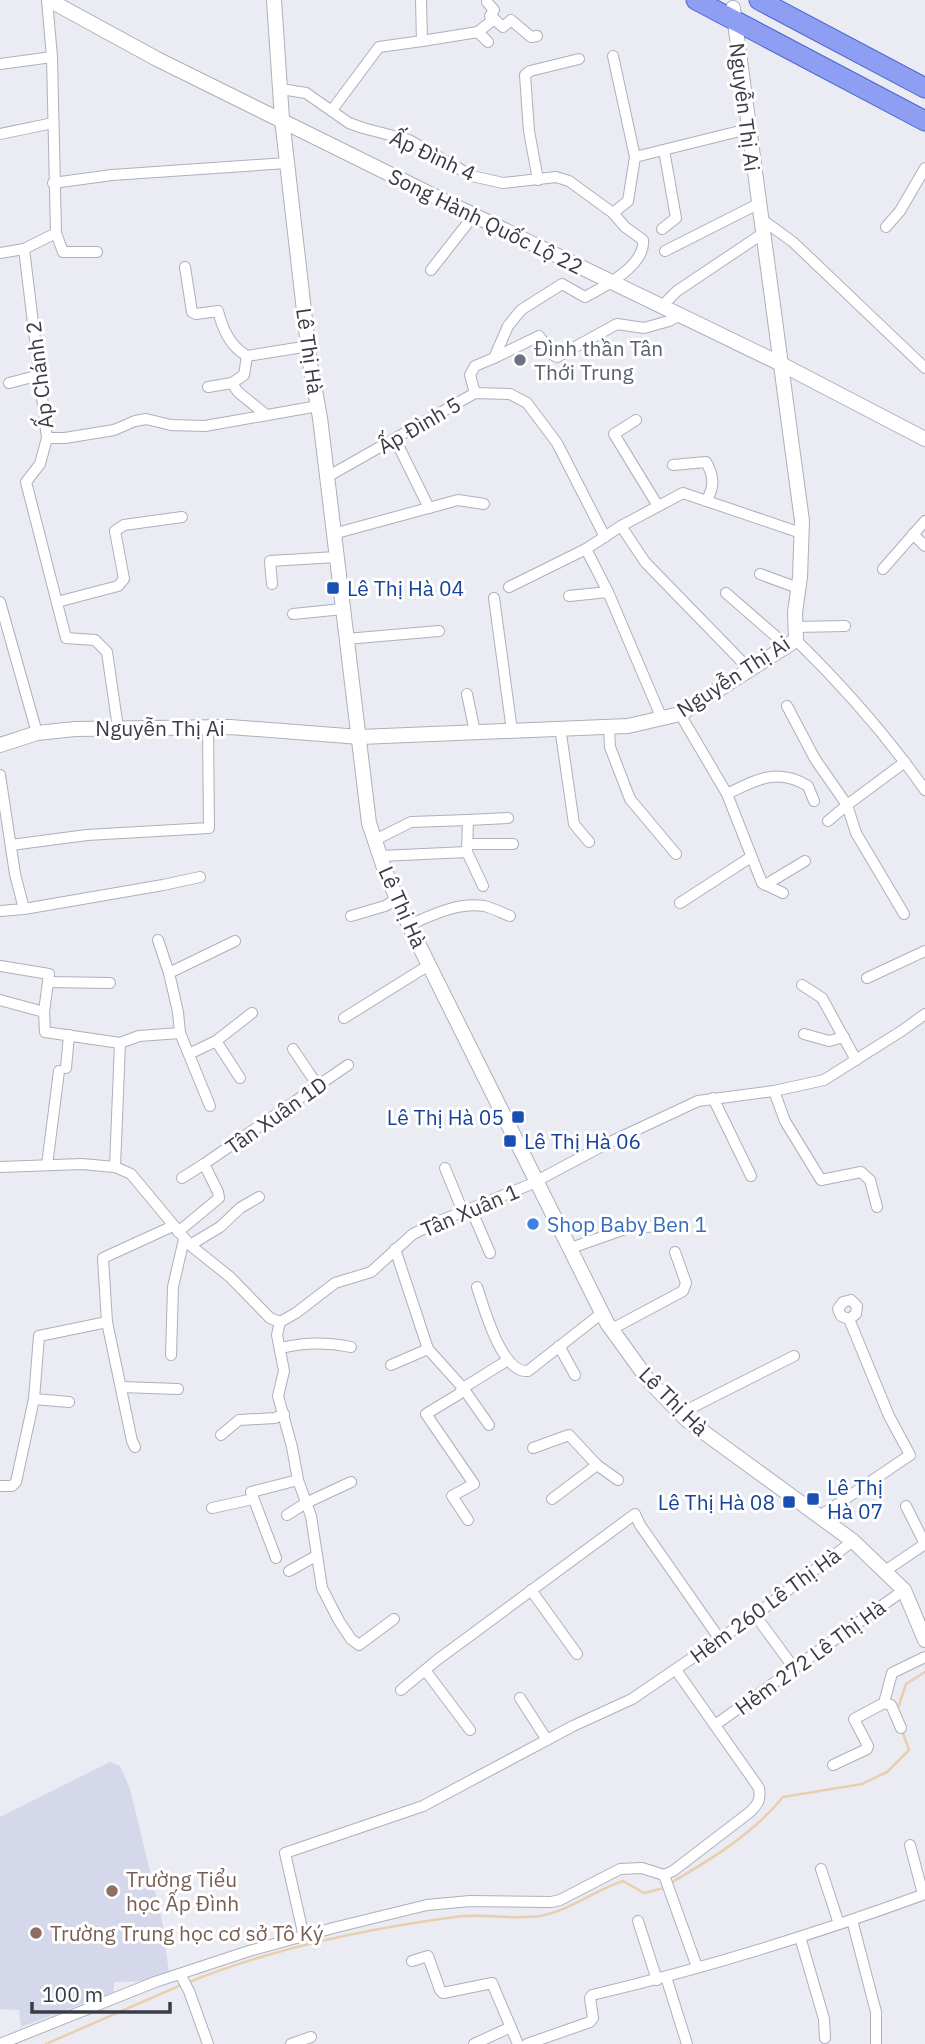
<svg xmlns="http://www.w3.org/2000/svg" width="925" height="2044" viewBox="0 0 925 2044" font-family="'IBM Plex Sans',sans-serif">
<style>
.education{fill:#d5d8eb}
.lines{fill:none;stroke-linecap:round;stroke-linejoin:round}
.stream{stroke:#e9cfad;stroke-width:2.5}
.minor-casing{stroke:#adb0be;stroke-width:12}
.tertiary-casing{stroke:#adb0be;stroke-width:16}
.trunk-casing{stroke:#4966ce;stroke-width:21}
.minor{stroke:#fff;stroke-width:10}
.tertiary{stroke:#fff;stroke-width:14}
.trunk{stroke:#8e9ef2;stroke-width:19}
.worship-dot{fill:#6b7280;stroke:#fff;stroke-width:2.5}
.transit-dot{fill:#1a4fb4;stroke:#fff;stroke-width:2.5}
.shop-dot{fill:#3f7fe0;stroke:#fff;stroke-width:2.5}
.education-dot{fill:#8d6e63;stroke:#fff;stroke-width:2.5}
.labels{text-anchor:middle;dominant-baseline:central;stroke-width:6;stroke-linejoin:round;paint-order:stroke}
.street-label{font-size:21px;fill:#393c46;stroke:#fff}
.worship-label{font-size:21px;fill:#5b616d;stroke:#fff;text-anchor:start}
.transit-label{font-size:21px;fill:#164399;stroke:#fff;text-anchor:start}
.shop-label{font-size:21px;fill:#366cbe;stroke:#fff;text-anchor:start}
.education-label{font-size:21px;fill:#785e54;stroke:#fff;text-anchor:start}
</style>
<rect width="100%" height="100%" fill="#eaebf3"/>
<path class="education" d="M 110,1762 L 120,1766 L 130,1789 L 162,1920 L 169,1973 L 147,1981 L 114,1982 L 114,1992 L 21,2027 L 19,2010 L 0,2009 L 0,1817 Z"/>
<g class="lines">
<g class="stream">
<path d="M 897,1711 L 906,1684 L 925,1672"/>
<path d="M 669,1884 C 710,1860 753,1834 783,1797 L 862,1784 L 887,1772 L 909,1750 L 902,1730"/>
<path d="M 187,1983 C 270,1949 365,1929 455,1917 C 483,1913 511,1920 540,1916 C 569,1911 595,1890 623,1881 L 644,1893 L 664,1888"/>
<path d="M 46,2044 L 181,1985"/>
</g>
<defs>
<g id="minor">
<path d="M 47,0 L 52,57 L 56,233 L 24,249 L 47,438 L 40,464 L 26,482 L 66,638 L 95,640 L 107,652 L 118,728"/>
<path d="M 487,2 L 494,10 L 490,16 L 494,19"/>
<path d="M 494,19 L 503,27 L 511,20 L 531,37 L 537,36"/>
<path d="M 478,32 L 488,42"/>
<path d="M 422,41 L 478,32 L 494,19"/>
<path d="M 613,56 L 635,157"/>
<path d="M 0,64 L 52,57"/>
<path d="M 281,89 L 306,93 L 349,123 L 363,128 L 409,140 L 472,176 L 503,183 L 556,177 L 569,181 L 613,213 L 628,201 L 635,157 L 748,129"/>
<path d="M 332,110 L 379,47 L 422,41 L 421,0"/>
<path d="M 0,134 L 53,123"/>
<path d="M 538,180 L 529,131 L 525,75 L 530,71 L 579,59"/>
<path d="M 53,183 L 112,175 L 287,163"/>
<path d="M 760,218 L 793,242 L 925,368"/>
<path d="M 886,227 L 900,211 L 925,168"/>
<path d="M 662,229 L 676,218 L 664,150"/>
<path d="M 56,233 L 63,252 L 97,252"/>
<path d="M 665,251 L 758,204"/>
<path d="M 0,253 L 24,249"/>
<path d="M 185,267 L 192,312 L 196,314 L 218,311 C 223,330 230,346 247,356 L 309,346"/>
<path d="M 431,270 L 474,215"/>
<path d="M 662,306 L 677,291 L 762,234"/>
<path d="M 247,356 L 244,375 L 232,383 L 238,392 L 265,414"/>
<path d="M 494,358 L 539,336 L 553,355 L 557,357 L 617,324 L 644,328 L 669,321 L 680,315"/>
<path d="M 9,383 L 40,375"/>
<path d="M 208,387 L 232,383"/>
<path d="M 475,393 L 470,375 L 475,366 L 494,358 L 508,326 L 521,310 L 562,284 L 585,297 C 604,287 646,265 643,240 L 625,227 L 613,213"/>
<path d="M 636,420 L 614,434 L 658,506"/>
<path d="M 47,438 L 65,438 L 114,430 L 135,421 L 146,419 L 171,425 L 205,426 L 318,406"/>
<path d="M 395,439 L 429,508"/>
<path d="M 673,465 L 706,462 C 714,476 715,487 706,501"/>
<path d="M 327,477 L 475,393 L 510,394 L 527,403 L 557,443 L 605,537"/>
<path d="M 621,526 L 645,562 L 751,671"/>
<path d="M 333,534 L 458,500 L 484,504"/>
<path d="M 913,534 L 925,546"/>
<path d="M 586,549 L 621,526 L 683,493 L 801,533"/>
<path d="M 883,569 L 925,521"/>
<path d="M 760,574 L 798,588"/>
<path d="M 272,584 L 270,561 L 336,557"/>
<path d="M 509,587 L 586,549 L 608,592 L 662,719"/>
<path d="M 726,593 L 787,646"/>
<path d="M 569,596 L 608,592"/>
<path d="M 494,598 L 512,731"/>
<path d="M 0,602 L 37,733"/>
<path d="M 57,602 L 118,586 L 124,579 L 115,531 L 124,525 L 182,517"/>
<path d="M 293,614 L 343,609"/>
<path d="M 795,627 L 845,626"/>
<path d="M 346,639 L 439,631"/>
<path d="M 796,640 C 843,686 887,736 925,790"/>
<path d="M 467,694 L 475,732"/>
<path d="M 787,706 L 815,759 L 847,805 L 905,762"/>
<path d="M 680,714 L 727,794 L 762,883 L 783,893"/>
<path d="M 560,727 L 574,824 L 589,842"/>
<path d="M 609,727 L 610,747 L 630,799 L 676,854"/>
<path d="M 0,775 L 15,874 L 24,909 L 0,911"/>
<path d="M 727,794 C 756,780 777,767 808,786 L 814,801"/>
<path d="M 468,820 L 508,818"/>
<path d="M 828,821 L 847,805 L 856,833 L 904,914"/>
<path d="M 375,840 L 411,822 L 468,820 L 467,852"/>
<path d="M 468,844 L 513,844"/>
<path d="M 11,845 L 87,835 L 209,828 L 208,727"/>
<path d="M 380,856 L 467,852 L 483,886"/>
<path d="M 765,885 L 805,861"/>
<path d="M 680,903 L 751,857"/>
<path d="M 24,909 L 163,885 L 200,877"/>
<path d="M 351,916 L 385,906 L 397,899"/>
<path d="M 409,925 C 432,915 458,902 484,906 C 493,908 502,913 510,916"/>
<path d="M 158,940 L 169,973"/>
<path d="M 0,966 L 49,974 L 44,1012 L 45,1032 L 120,1043"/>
<path d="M 867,978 L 925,951"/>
<path d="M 48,982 L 110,983"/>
<path d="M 802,985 L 822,998 L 856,1060"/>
<path d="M 0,1000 L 44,1012"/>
<path d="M 344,1018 L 429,965"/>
<path d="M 180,1033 L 210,1106"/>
<path d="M 804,1034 L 829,1041 L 844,1037"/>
<path d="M 216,1041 L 240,1078"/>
<path d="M 293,1049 L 318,1086"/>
<path d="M 189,1054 L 216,1041 L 252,1013"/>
<path d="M 66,1068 L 69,1035"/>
<path d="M 774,1091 L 785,1121 L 821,1180 L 861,1172 L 870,1180 L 877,1207"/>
<path d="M 713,1098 L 751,1176"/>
<path d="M 47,1165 L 59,1071"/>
<path d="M 0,1167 L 82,1164 L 115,1167 L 131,1174 L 190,1245 L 230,1277 L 270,1318 L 280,1322 L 296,1313 L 335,1283 L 371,1272 L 413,1234 L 442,1220 L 529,1185 L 606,1144 L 698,1101 L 774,1091 L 824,1080 L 903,1030 L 925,1014"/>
<path d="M 115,1167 L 120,1043 L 139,1036 L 180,1033 L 178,1012 L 169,973 L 235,941"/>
<path d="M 445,1168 L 463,1212"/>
<path d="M 182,1178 L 204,1164"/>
<path d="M 471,1209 L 490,1253"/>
<path d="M 178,1232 L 219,1198 L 218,1192 L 204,1164 L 348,1065"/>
<path d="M 190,1245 L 220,1227 L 240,1208 L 259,1197"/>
<path d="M 571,1248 L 625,1229 L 656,1226"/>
<path d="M 395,1249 L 428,1349 L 463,1388 L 508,1360"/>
<path d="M 477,1287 C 484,1308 502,1374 528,1371 L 602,1313"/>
<path d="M 107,1322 L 132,1441 L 135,1447"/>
<path d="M 280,1322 L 277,1335 L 284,1371 L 278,1396 L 292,1447 L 298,1480 L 311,1516 L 322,1588 L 339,1621 L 351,1639 L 359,1645 L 394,1619"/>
<path d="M 612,1329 L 683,1291 L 686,1283 L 675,1252"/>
<path d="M 559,1346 L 575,1375"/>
<path d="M 281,1348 C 305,1342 327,1342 351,1347"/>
<path d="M 171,1355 L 173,1287 L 184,1239"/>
<path d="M 391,1365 L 428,1349"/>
<path d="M 121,1387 L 178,1389"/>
<path d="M 69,1402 L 34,1399 L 39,1336 L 107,1322 L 103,1258 L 173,1226"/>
<path d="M 681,1413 L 794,1356"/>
<path d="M 221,1435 L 239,1420 L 275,1418 L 284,1414"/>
<path d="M 533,1448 L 569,1435 L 597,1465"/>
<path d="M 0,1486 L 12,1486 L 16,1482 L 34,1399"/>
<path d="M 552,1499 L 597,1465 L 618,1480"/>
<path d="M 906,1506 L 925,1544"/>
<path d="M 212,1508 L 253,1499"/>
<path d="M 287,1515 L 306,1503 L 351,1482"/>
<path d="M 820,1516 L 910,1455 L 889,1416 L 849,1319 L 841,1316 L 838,1309 L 843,1302 L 851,1300 L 857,1306 L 856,1314 L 849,1319"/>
<path d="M 468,1520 L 452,1496 L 474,1484 L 426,1414 L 459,1394 L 463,1388 L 489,1425"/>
<path d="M 276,1558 L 251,1492 L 298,1480"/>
<path d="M 289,1571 L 316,1556"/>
<path d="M 885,1571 L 925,1544"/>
<path d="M 531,1590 L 577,1654"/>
<path d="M 755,1615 L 794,1668"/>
<path d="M 425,1670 L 470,1730"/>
<path d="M 401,1690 L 437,1660 L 635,1514 L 640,1525 L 719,1638"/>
<path d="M 520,1698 L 547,1740"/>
<path d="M 884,1703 L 891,1705 L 901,1728"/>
<path d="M 715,1725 L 904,1590"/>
<path d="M 833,1765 L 867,1749 L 868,1746 L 854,1719 L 884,1703 L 892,1673 L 925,1657"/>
<path d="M 910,1845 L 923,1894"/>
<path d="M 821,1869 L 839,1924"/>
<path d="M 664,1875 L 697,1967"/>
<path d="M 852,1920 L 876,2012 L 876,2044"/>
<path d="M 638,1921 L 657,1980"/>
<path d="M 304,1937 L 285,1853 L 423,1806 L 573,1726 L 632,1699 L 755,1615 L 853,1541"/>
<path d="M 800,1937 L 824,2019 L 825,2038"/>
<path d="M 412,1961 L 428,1956 L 440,1990 L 443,1993 L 492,1983 L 518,2044"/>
<path d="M 180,1974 L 189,1991 L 208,2044"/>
<path d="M 666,1977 L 687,2044"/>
<path d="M 0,2044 L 155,1982 L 249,1951 L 333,1928 L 427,1905 L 470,1901 L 551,1902 L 560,1900 L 620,1869 L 642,1868 L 664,1875 L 673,1871 L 750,1812 C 758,1804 761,1800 759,1788 L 676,1670"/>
<path d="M 291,2044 L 311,2037"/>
<path d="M 474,2044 L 511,2027"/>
<path d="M 527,2044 L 590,2022 L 593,2018 L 590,1998 L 592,1995 C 705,1968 816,1934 925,1894"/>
</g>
<g id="tertiary">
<path d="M 49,0 L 157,59 L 430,194 L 781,364 L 925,439"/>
<path d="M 274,0 L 282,119 L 310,363 L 320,418 L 369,823 L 384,868 L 402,911 L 607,1323 L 649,1381 L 687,1420 L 853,1541 L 904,1590 L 925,1640"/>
<path d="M 0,745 L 37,733 L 75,729 L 230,727 L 360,737 L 628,726 L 680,714 L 796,640 L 795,612 L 800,577 L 802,521 L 733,8"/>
</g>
<g id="trunk">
<path d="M 696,0 L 925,121"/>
<path d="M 759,0 L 925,88"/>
</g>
</defs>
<use href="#minor" class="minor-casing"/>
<use href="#tertiary" class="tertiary-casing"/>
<use href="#trunk" class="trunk-casing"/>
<use href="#minor" class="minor"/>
<use href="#tertiary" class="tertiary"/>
<use href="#trunk" class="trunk"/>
</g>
<circle class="worship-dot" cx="520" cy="360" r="7"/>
<g class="transit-dot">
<rect x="326" y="581" width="14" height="14" rx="3.5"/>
<rect x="511" y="1110" width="14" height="14" rx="3.5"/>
<rect x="503" y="1134" width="14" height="14" rx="3.5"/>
<rect x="806" y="1492" width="14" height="14" rx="3.5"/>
<rect x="782" y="1495" width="14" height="14" rx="3.5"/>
</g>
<circle class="shop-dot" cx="533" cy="1224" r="7"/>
<g class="education-dot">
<circle cx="112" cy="1891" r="7"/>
<circle cx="36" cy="1933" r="7"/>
</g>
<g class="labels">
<g class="street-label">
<text transform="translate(745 107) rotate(83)">Nguyễn Thị Ai</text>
<text transform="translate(433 155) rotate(25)">Ấp Đình 4</text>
<text transform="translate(486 221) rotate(26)">Song Hành Quốc Lộ 22</text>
<text transform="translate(310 351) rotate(82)">Lê Thị Hà</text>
<text transform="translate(39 375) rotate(-97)">Ấp Chánh 2</text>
<text transform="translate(419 425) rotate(-30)">Ấp Đình 5</text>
<text transform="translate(733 676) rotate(-33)">Nguyễn Thị Ai</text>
<text x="160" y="728">Nguyễn Thị Ai</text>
<text transform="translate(403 907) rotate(66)">Lê Thị Hà</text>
<text transform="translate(276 1115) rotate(-35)">Tân Xuân 1D</text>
<text transform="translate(470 1210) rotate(-23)">Tân Xuân 1</text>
<text transform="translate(674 1401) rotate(45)">Lê Thị Hà</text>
<text transform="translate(765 1605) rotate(-36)">Hẻm 260 Lê Thị Hà</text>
<text transform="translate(810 1657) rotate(-36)">Hẻm 272 Lê Thị Hà</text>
</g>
<g class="worship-label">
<text x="534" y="348">Đình thần Tân<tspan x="534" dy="24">Thới Trung</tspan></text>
</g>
<g class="transit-label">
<text x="347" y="588">Lê Thị Hà 04</text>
<text x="504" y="1117" text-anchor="end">Lê Thị Hà 05</text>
<text x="524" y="1141">Lê Thị Hà 06</text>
<text x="827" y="1487">Lê Thị<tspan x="827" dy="24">Hà 07</tspan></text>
<text x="775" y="1502" text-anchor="end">Lê Thị Hà 08</text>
</g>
<g class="shop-label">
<text x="547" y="1224">Shop Baby Ben 1</text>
</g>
<g class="education-label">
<text x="126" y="1879">Trường Tiểu<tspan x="126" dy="24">học Ấp Đình</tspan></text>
<text x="50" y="1933">Trường Trung học cơ sở Tô Ký</text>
</g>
</g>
<path d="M32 2002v10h138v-10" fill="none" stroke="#393c46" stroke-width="3.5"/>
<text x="42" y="2002" font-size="21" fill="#393c46" stroke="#ffffff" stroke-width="5" paint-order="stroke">100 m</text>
</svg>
